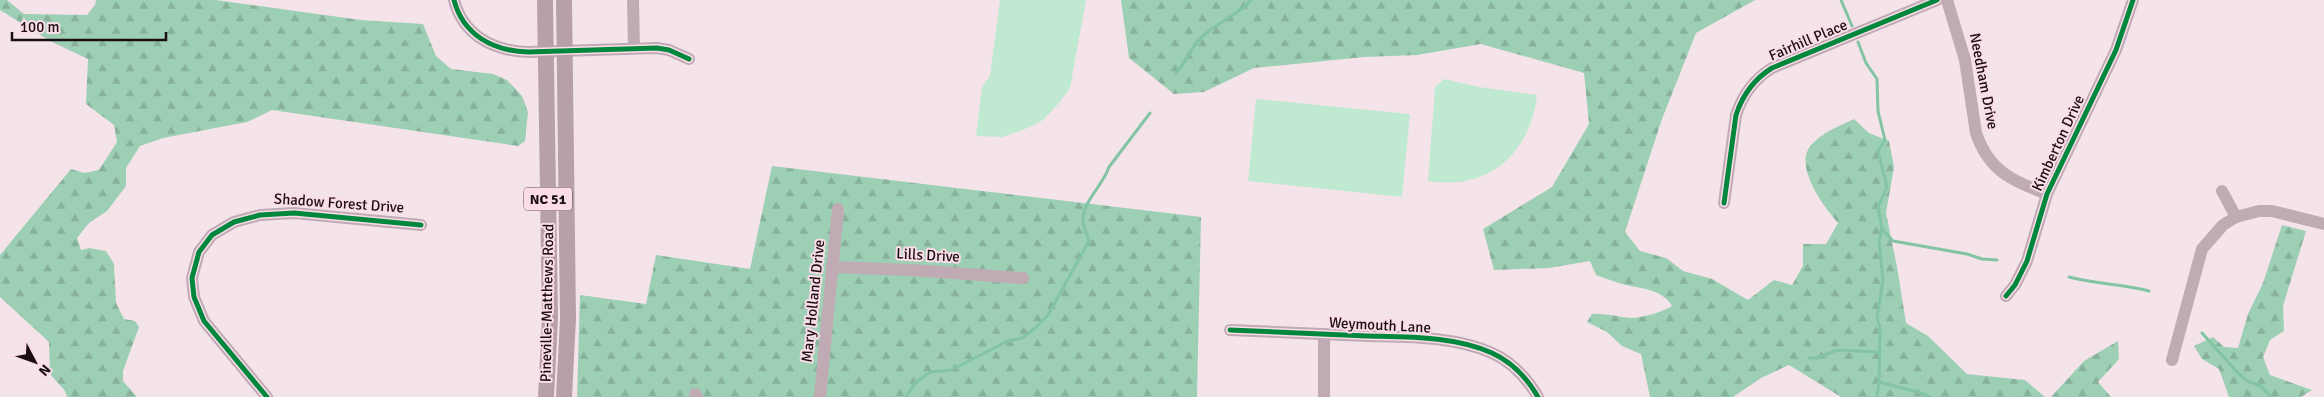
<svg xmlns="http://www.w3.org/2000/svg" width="2324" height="397" viewBox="0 0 2324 397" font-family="Signika,sans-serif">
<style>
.grass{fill:#c0e9d2}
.forest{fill:url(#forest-firs)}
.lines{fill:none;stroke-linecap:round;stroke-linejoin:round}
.stream{stroke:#82c4a3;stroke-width:3}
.minor{stroke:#c0abb4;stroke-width:12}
.major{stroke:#b8a0aa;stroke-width:16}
.cycleway-casing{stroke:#fbdde8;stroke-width:8}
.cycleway{stroke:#00873e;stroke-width:5}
.labels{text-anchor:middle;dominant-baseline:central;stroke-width:4;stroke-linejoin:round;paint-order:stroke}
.shield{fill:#fbdde8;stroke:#5e4c53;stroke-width:1}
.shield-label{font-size:14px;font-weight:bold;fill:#1a0e13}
.street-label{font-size:15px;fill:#1a0e13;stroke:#fbdde8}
</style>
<defs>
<pattern id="forest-firs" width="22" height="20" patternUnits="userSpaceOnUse" patternTransform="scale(1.25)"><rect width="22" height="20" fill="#9dcfb5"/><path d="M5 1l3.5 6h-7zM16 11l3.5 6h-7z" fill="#87b19b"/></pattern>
</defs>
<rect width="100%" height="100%" fill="#f4e4ea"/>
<g class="grass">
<path d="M 1000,0 L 1086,0 L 1070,88 L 1060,102 L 1043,120 L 1025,129 L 1002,137 L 976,136 L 982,87 L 990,76 Z"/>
<path d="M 1444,79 L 1479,87 L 1537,95 C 1530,154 1488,191 1428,181 L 1435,87 Z"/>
<path d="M 1256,99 L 1410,114 L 1402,197 L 1248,181 Z"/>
</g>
<g class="forest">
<path d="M 0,0 L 7,0 L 24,14 L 87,15 L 95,5 L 96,0 L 215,0 L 361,20 L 423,24 L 436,56 L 451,69 L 493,74 L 507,80 L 522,96 L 528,112 L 525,141 L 518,146 L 272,110 L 247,122 L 163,138 L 140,146 L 126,168 L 126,186 L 107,211 L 89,223 L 77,238 L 81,250 L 89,248 L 106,251 L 114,264 L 116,303 L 124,319 L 135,321 L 139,327 L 123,371 L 123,381 L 137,397 L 67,397 L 65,391 L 50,374 L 49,342 L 0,297 L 0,255 L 71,169 L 84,173 L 99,170 L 117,142 L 114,125 L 86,104 L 88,59 L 50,41 L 0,10 Z"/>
<path d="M 1121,0 L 1755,0 L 1696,33 L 1662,119 L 1625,232 L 1640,251 L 1666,258 L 1683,271 L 1712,279 L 1748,300 L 1774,280 L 1792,285 L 1803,266 L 1803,244 L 1826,244 L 1838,223 C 1824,207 1793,166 1811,145 C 1823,132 1839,126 1854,119 L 1869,133 L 1889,141 L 1894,167 L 1886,213 L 1897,267 L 1906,323 L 1928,336 L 1967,374 L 2025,380 L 2045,397 L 1841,397 L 1789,365 L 1761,378 L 1733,397 L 1650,397 L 1641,354 L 1622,346 L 1607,332 L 1587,322 L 1592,314 C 1608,313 1619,318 1633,318 C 1645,317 1662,312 1672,306 C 1661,288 1641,289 1622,284 C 1613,281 1604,278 1596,275 L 1590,261 L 1549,268 L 1494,270 L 1483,229 L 1552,187 L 1589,124 L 1584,73 L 1481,44 L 1417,55 L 1364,57 L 1254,68 L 1204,92 L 1174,94 L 1129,58 Z"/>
<path d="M 772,166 L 1201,217 L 1197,397 L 577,397 L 580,295 L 646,304 L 656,255 L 750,269 Z"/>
<path d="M 2282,225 L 2306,231 L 2283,306 L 2284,331 L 2270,340 L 2263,357 L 2270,375 L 2312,390 L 2301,397 L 2229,397 L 2219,369 L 2202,359 L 2194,346 L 2213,337 L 2224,347 L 2238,348 L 2248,314 L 2263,283 Z"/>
<path d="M 2118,341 L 2119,359 L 2098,382 L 2111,397 L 2051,397 L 2084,361 Z"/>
</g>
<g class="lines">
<g class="stream">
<path d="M 1841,0 L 1852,26"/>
<path d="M 1858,42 L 1866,63 L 1877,79 L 1878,111 L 1885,140 L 1878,151 L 1887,187 L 1878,207 L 1882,229 L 1879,242 L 1883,280 L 1877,318 L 1880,327 L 1879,382 L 1877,397"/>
<path d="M 1176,73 C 1185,63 1190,51 1198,41 C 1213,23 1237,17 1251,0"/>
<path d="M 1882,229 L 1893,241 L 1967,254 L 1982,259 L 1997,260"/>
<path d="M 2069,277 C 2096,284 2123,284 2149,291"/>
<path d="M 2202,333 L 2238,373 L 2247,381 L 2261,386 L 2271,397"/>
<path d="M 1809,358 L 1817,358 L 1837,350 L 1878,352"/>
<path d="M 1879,382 L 1918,392 L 1930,397"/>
<path d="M 906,397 L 915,383 L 930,372 L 951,370 L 1008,341 L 1022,338 L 1034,329 L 1048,315 L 1089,241 C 1087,234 1082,225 1083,218 C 1085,199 1103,185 1109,167 L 1150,113"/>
</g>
<g class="minor">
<path d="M 454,0 C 463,35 493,51 528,52 L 657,48 L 669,50 L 689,59"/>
<path d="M 633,0 L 634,48"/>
<path d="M 1947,0 L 1965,60 L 1976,133 C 1989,171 2011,180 2047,194"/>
<path d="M 2222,191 L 2236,217"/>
<path d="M 1724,203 L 1736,115 C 1743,94 1754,79 1772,68 L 1937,0"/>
<path d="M 832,267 L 911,270 L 1023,278"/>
<path d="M 2006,296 L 2015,285 L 2027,261 L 2047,194 L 2116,50 L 2133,0"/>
<path d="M 1230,330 C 1276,332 1321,334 1367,336 C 1407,337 1455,336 1492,353 C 1512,362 1527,378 1538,397"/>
<path d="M 2172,360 L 2202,249 L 2223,225 L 2236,217 L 2259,211 L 2272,211 L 2324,224"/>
<path d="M 695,394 L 697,397"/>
<path d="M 267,397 L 204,321 L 194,297 L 192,278 L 199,252 L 212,235 L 234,222 L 260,215 L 294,213 L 421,225"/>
<path d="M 820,397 L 838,209"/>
<path d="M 1324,397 L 1324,334"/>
</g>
<g class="major">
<path d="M 545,0 L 550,318 L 546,397"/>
<path d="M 564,0 L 568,318 L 564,397"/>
</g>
<defs>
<g id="cycleway">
<path d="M 454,0 C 463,35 493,51 528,52 L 657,48 L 669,50 L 689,59"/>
<path d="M 1724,203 L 1736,115 C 1743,94 1754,79 1772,68 L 1937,0"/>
<path d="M 2006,296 L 2015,285 L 2027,261 L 2047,194 L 2116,50 L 2133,0"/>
<path d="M 1230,330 C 1276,332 1321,334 1367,336 C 1407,337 1455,336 1492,353 C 1512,362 1527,378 1538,397"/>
<path d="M 267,397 L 204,321 L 194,297 L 192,278 L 199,252 L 212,235 L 234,222 L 260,215 L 294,213 L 421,225"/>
</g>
</defs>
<use href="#cycleway" class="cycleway-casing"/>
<use href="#cycleway" class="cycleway"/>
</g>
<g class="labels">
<rect class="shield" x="524" y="187.5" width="48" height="23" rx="4"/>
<g class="shield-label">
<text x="548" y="199">NC 51</text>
</g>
<g class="street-label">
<text transform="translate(1808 40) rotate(-23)">Fairhill Place</text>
<text transform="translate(1984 81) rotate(79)">Needham Drive</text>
<text transform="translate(2058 143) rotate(-65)">Kimberton Drive</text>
<text transform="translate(339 203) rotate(4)">Shadow Forest Drive</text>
<text transform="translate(928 255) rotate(3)">Lills Drive</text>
<text transform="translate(813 301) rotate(-84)">Mary Holland Drive</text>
<text transform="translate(547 303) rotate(-89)">Pineville-Matthews Road</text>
<text transform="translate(1380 325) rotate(3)">Weymouth Lane</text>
</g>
</g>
<g transform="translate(35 362) rotate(131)" stroke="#fbdde8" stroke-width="4" paint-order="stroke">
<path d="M0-4L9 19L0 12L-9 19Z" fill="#1a0e13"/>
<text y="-8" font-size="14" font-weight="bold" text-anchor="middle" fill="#1a0e13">N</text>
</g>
<path d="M12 32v8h154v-8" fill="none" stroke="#1a0e13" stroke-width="2.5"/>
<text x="20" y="32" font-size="15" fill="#1a0e13" stroke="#fbdde8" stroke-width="4" paint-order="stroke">100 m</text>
</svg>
